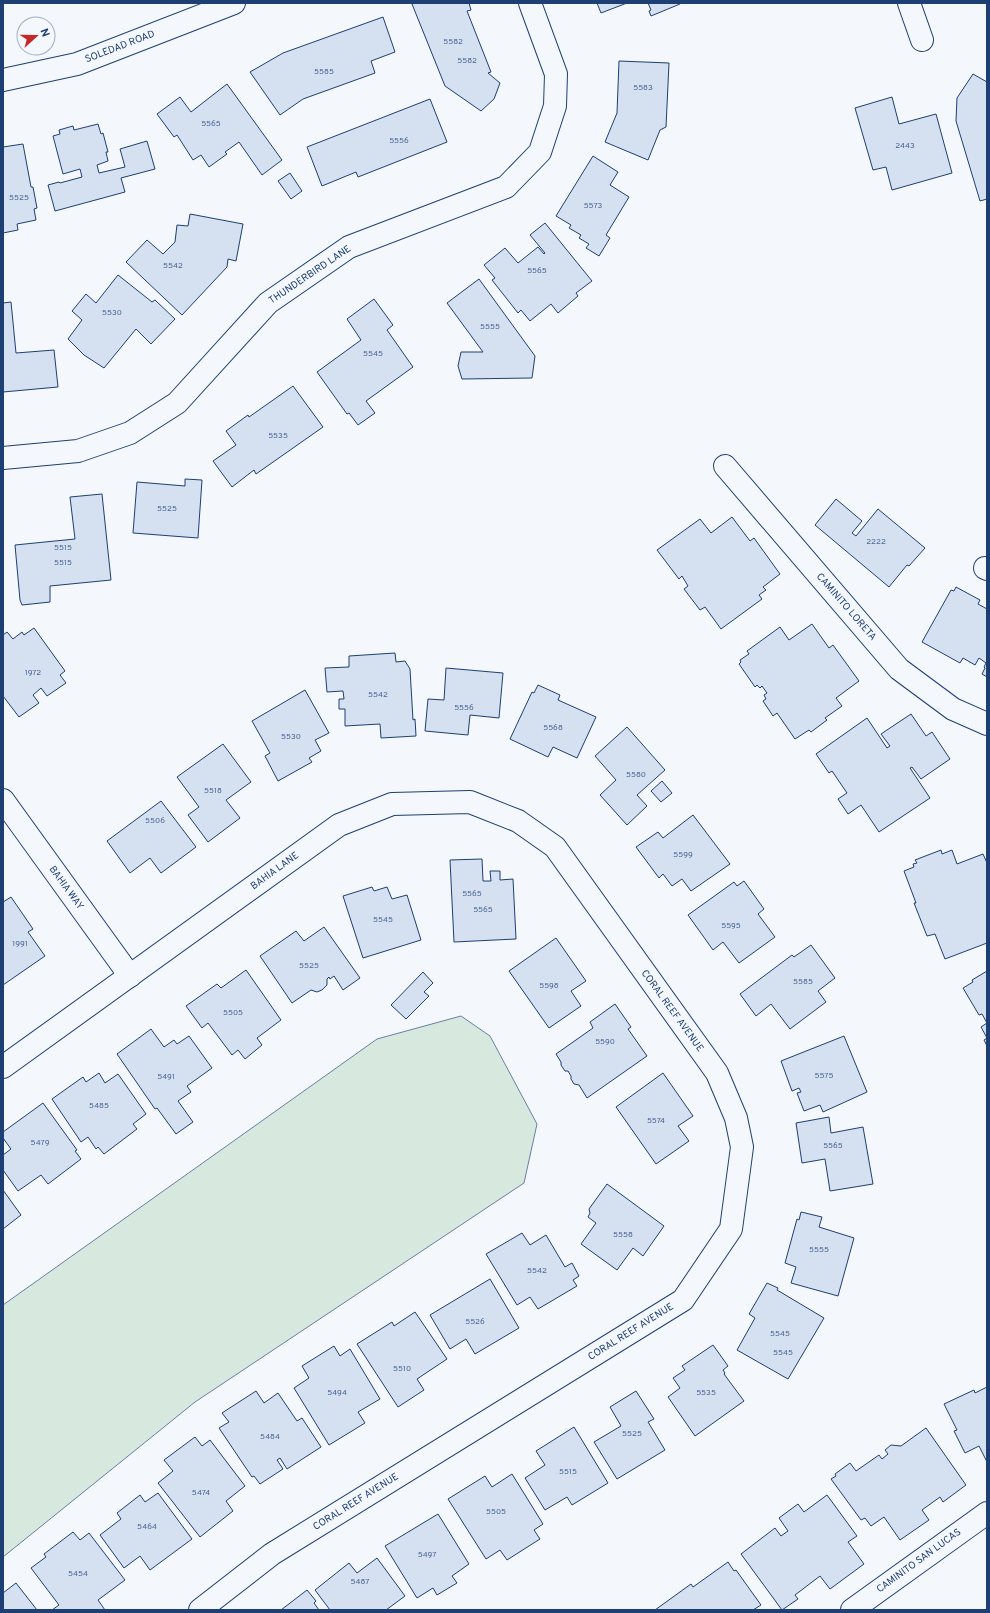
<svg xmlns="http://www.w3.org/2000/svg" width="990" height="1613" viewBox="0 0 990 1613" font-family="Overpass,sans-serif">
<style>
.green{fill:#d7e8df;stroke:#687fa3}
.building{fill:#d5e0f0;stroke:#1d3f73}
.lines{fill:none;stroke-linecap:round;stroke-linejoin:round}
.minor-casing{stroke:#1d3f73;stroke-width:24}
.minor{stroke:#f4f7fb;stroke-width:22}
.labels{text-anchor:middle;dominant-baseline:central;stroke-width:3;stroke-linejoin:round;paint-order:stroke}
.number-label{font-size:8px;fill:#4b6792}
.street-label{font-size:10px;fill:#1d3f73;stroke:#f4f7fb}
</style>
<rect width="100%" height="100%" fill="#f4f7fb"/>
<path class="green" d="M 461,1016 L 490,1036 L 537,1124 L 524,1183 L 195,1402 L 3,1557 L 3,1305 L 377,1039 Z"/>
<g class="building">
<path d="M 415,3 L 469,3 L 471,10 L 467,11 L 491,72 L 488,73 L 500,83 L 494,99 L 481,111 L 445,86 L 412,4 Z"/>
<path d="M 597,3 L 627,3 L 601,13 Z"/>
<path d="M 648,3 L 679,3 L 680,4 L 651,16 L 649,11 L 651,10 Z"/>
<path d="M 383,17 L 395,52 L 371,61 L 375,73 L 303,99 L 280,115 L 250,72 L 283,53 Z"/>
<path d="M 619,61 L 669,63 L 666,127 L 660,130 L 648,160 L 605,142 L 617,113 Z"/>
<path d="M 973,74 L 987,82 L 987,199 L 980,201 L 956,121 L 957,98 Z"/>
<path d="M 227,84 L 282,160 L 262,175 L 239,142 L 225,152 L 227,154 L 209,167 L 201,155 L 193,160 L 177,135 L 174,137 L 157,114 L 180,97 L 191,112 Z"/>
<path d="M 892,97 L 899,124 L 936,114 L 952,173 L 892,190 L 886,167 L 873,170 L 855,108 Z"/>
<path d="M 430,99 L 447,142 L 358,177 L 356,172 L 322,186 L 307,147 Z"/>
<path d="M 98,124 L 101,134 L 103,133 L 108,152 L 106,152 L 108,161 L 97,165 L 99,173 L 125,167 L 120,149 L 147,141 L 155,169 L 121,178 L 125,192 L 55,211 L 48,185 L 59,182 L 60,183 L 82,177 L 80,169 L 63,174 L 53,136 L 60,134 L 59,130 L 73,126 L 74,130 Z"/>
<path d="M 23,144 L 31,187 L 33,187 L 37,208 L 34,209 L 36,220 L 17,224 L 18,230 L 3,233 L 3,147 Z"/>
<path d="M 593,156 L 618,172 L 610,185 L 629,197 L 606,235 L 610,238 L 599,256 L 586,248 L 589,244 L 579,238 L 581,235 L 569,228 L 571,225 L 556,216 Z"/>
<path d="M 290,173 L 302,191 L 291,199 L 278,181 Z"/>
<path d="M 190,214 L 243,224 L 236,261 L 228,259 L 227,267 L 182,315 L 126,262 L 147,240 L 163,254 L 175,242 L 177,225 L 188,226 Z"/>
<path d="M 545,223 L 592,281 L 576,293 L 578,296 L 558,313 L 551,304 L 530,321 L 521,310 L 518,313 L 492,280 L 495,278 L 484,265 L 505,248 L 518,263 L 538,247 L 544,254 L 545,253 L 530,235 Z"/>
<path d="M 118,275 L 152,302 L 155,300 L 175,319 L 151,344 L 136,329 L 104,368 L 84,355 L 68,339 L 82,320 L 72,311 L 86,294 L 96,303 Z"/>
<path d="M 479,279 L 535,356 L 532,378 L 462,379 L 458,366 L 461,352 L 483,352 L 447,303 Z"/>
<path d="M 374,299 L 393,325 L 387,330 L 413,367 L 366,401 L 375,413 L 358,425 L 349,413 L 347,414 L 317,372 L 361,340 L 347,319 Z"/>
<path d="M 11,302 L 16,353 L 54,350 L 58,387 L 3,392 L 3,303 Z"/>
<path d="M 293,386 L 323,427 L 256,474 L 254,470 L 232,487 L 213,461 L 236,445 L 226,431 L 248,415 L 249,417 Z"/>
<path d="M 185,479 L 202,480 L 198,538 L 133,533 L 137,482 L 185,486 Z"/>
<path d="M 102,494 L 111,580 L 50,586 L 50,602 L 22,605 L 20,600 L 15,545 L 75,539 L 70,497 Z"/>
<path d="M 836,499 L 862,521 L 852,533 L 856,536 L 878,509 L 925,548 L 909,566 L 907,565 L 889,587 L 815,525 Z"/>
<path d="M 732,517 L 750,541 L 754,538 L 780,574 L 763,587 L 766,590 L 759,595 L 762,599 L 721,629 L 705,607 L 700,610 L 684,589 L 688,586 L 682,576 L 679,579 L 657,550 L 700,519 L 711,533 Z"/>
<path d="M 956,587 L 980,600 L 978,604 L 987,609 L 987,677 L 982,674 L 985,668 L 984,667 L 986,663 L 979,658 L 975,665 L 963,658 L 960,663 L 922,642 L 951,590 L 954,591 Z"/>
<path d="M 812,624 L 829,648 L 833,645 L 859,681 L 836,698 L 842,706 L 825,718 L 827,720 L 811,732 L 809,730 L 795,739 L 777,713 L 773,716 L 763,701 L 766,699 L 764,695 L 767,693 L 762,686 L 760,688 L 757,685 L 755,687 L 739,664 L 741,662 L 740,660 L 749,654 L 747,651 L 780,627 L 789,640 Z"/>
<path d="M 34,628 L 65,671 L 60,675 L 66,683 L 47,696 L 41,688 L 33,695 L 39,703 L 19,717 L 3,696 L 3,635 L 7,632 L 13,639 L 22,632 L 24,635 Z"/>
<path d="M 395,653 L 396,662 L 405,661 L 410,669 L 413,720 L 415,719 L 416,736 L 381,738 L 380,724 L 345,726 L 345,709 L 339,709 L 339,699 L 344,699 L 343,691 L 327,692 L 325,668 L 349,667 L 349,656 Z"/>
<path d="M 446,668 L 503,673 L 499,718 L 470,715 L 468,735 L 425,731 L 428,699 L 444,700 Z"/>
<path d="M 538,685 L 560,695 L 558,700 L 596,717 L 577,758 L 553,747 L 548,757 L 510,739 L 532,692 L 534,693 Z"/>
<path d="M 305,690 L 329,733 L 315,740 L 321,751 L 309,758 L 312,762 L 278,781 L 265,756 L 270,753 L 252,721 Z"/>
<path d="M 911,714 L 926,736 L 932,732 L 950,759 L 921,779 L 912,767 L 910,768 L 930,798 L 879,832 L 861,805 L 848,814 L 838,799 L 847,793 L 832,771 L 829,773 L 816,754 L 867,718 L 887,748 L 890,746 L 881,734 Z"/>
<path d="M 627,727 L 665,770 L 637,795 L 647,806 L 627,825 L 600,795 L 616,780 L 595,756 Z"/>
<path d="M 223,744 L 251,782 L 226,800 L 240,818 L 208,842 L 188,815 L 199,807 L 177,777 Z"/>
<path d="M 662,781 L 672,793 L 661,802 L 651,791 Z"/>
<path d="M 161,801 L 196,847 L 161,873 L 150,858 L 130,873 L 107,841 Z"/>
<path d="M 693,815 L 730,864 L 691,891 L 682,879 L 672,886 L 663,874 L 659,878 L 636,847 L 658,832 L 663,838 Z"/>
<path d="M 941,850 L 942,854 L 952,850 L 957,864 L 983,854 L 987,863 L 987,943 L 945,959 L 935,934 L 927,936 L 914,903 L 916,903 L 904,871 L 914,867 L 913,864 L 917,863 L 915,860 Z"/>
<path d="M 482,859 L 483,881 L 491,881 L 490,871 L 500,871 L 500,880 L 513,879 L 516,939 L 454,942 L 450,860 Z"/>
<path d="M 744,881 L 764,909 L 758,914 L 775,937 L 739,963 L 723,942 L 713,950 L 688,915 L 734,882 L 737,886 Z"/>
<path d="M 372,887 L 374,891 L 387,887 L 392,899 L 407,895 L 421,940 L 363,958 L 343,896 Z"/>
<path d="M 11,897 L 33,929 L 28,932 L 45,956 L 3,985 L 3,902 Z"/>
<path d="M 324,927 L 360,978 L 343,990 L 334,976 L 330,979 L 329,977 L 327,979 L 327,985 L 322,990 L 317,992 L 311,990 L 292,1003 L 260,956 L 296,931 L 304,941 Z"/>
<path d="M 556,938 L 586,981 L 571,991 L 581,1006 L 549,1028 L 509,971 Z"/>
<path d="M 811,945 L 835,978 L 818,991 L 826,1002 L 790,1029 L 771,1004 L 756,1016 L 740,994 L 792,955 L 794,957 Z"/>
<path d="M 246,970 L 281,1020 L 257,1038 L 262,1045 L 245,1059 L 238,1050 L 232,1055 L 208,1023 L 202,1028 L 186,1006 L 217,984 L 221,988 Z"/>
<path d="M 987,971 L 987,1046 L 984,1040 L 987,1038 L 981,1027 L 987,1023 L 982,1014 L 979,1015 L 963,988 L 973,982 L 972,980 Z"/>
<path d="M 423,972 L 433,983 L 424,992 L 429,996 L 406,1019 L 391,1005 Z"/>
<path d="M 615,1004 L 631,1027 L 628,1029 L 647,1056 L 587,1098 L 579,1085 L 574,1084 L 571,1079 L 571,1076 L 568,1071 L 565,1071 L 561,1065 L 561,1062 L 556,1054 L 593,1028 L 590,1022 Z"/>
<path d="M 151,1029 L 164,1047 L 174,1040 L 177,1044 L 189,1036 L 212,1068 L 187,1086 L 191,1092 L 178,1101 L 193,1122 L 176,1134 L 157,1108 L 155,1109 L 117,1054 Z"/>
<path d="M 844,1036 L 867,1092 L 823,1112 L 820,1105 L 804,1111 L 797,1093 L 801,1092 L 799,1088 L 792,1091 L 781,1061 Z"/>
<path d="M 99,1073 L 105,1083 L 118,1074 L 146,1114 L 133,1124 L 137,1129 L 104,1154 L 98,1147 L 96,1149 L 88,1137 L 81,1142 L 52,1099 L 83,1077 L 86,1082 Z"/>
<path d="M 663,1073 L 693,1116 L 678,1126 L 689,1141 L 656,1164 L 616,1107 Z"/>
<path d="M 43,1103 L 77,1150 L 75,1151 L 81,1159 L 48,1184 L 41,1175 L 18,1191 L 3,1170 L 3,1155 L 11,1149 L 3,1138 L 3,1132 Z"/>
<path d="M 829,1117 L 831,1133 L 863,1127 L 873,1184 L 830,1191 L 825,1159 L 802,1163 L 796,1123 Z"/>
<path d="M 607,1184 L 664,1226 L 643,1256 L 633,1248 L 617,1270 L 581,1244 L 596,1223 L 588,1217 L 590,1213 L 589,1209 Z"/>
<path d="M 3,1190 L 21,1215 L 3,1229 Z"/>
<path d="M 801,1212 L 822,1217 L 819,1227 L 854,1238 L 838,1296 L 791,1283 L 796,1267 L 785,1263 L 797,1219 L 799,1220 Z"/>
<path d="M 522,1233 L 530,1245 L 546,1235 L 565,1267 L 572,1263 L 579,1276 L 573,1280 L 577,1286 L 538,1309 L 530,1297 L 517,1305 L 486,1254 Z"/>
<path d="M 490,1279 L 519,1328 L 475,1354 L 466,1339 L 450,1349 L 430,1315 Z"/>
<path d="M 767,1283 L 778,1288 L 777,1290 L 824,1318 L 788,1379 L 737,1350 L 755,1318 L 749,1314 Z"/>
<path d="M 415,1312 L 447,1359 L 417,1379 L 424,1390 L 398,1407 L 357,1344 L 392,1322 L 394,1326 Z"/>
<path d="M 713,1345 L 728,1366 L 723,1370 L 725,1373 L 724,1374 L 744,1401 L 695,1436 L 668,1397 L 680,1388 L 673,1378 L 685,1370 L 682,1366 Z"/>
<path d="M 334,1346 L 340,1356 L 350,1349 L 380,1399 L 358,1412 L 365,1423 L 329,1445 L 294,1388 L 309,1378 L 302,1366 Z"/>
<path d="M 987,1387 L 987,1462 L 979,1446 L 965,1453 L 954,1431 L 957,1430 L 944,1404 L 974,1390 L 975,1393 Z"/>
<path d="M 256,1391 L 264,1403 L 278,1393 L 297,1421 L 302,1418 L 321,1447 L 287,1469 L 280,1458 L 277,1460 L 283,1469 L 260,1484 L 254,1476 L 252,1477 L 219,1428 L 229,1422 L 222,1413 Z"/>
<path d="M 636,1391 L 654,1419 L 648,1422 L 665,1450 L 617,1479 L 594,1442 L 621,1426 L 610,1407 Z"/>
<path d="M 574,1427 L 608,1483 L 572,1505 L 567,1497 L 545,1510 L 525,1478 L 545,1465 L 536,1451 Z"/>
<path d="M 926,1428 L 966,1485 L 943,1502 L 940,1497 L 922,1510 L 929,1520 L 900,1540 L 884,1517 L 871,1526 L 865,1518 L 861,1520 L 831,1479 L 836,1476 L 835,1474 L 850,1463 L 856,1471 L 879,1455 L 882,1459 L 888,1454 L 885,1450 L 891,1445 L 901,1446 Z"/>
<path d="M 195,1437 L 202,1446 L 210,1440 L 245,1486 L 226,1501 L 233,1511 L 200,1537 L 158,1483 L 173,1471 L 164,1460 Z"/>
<path d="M 512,1474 L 543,1524 L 534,1530 L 540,1539 L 507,1560 L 500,1550 L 486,1559 L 448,1499 L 485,1476 L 492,1487 Z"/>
<path d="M 158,1493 L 192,1539 L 150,1570 L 140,1556 L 124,1568 L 100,1535 L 121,1519 L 117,1513 L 140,1495 L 145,1502 Z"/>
<path d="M 827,1495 L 857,1536 L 848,1542 L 864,1564 L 830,1589 L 820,1576 L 795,1595 L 798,1599 L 782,1610 L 741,1554 L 775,1528 L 781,1536 L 788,1531 L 779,1518 L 798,1504 L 804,1512 Z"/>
<path d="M 438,1514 L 469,1564 L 452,1576 L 457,1583 L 437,1595 L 433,1588 L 417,1598 L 385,1546 Z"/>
<path d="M 73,1532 L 80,1540 L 89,1533 L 125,1580 L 98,1600 L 105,1610 L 52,1610 L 59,1605 L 31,1568 L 46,1557 L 44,1554 Z"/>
<path d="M 377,1558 L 405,1596 L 386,1610 L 330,1610 L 315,1590 L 349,1563 L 357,1573 Z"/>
<path d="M 728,1562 L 734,1571 L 736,1570 L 761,1605 L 753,1610 L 655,1610 L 691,1584 L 693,1587 Z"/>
<path d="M 16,1583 L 37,1610 L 3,1610 L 3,1593 Z"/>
<path d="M 307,1590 L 316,1601 L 314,1603 L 319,1610 L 281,1610 Z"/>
</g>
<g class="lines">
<defs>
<g id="minor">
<path d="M 909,3 L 922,40"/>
<path d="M 3,80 L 77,64 L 234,3"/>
<path d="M 3,458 L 78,451 L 130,433 L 177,403 L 268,303 L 349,247 L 506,187 L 540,152 L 555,106 L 556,74 L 530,3"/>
<path d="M 725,466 L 899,669 L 953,709 L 987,724"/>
<path d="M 985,568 L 987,569"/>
<path d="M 3,800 L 130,976"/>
<path d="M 3,1067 L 339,825 L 392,804 L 470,802 L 518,821 L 555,847 L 717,1073 L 736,1118 L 742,1147 L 731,1229 L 683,1300 L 272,1554 L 200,1610"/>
<path d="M 852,1610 L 987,1513"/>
</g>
</defs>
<use href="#minor" class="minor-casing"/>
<use href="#minor" class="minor"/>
</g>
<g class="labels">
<g class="number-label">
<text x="453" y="42">5582</text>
<text x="467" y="61">5582</text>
<text x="324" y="72">5585</text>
<text x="643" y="88">5583</text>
<text x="211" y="124">5565</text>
<text x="399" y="141">5556</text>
<text x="905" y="146">2443</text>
<text x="19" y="198">5525</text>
<text x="593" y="206">5573</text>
<text x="173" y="266">5542</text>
<text x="537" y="271">5565</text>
<text x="112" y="313">5530</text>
<text x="490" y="327">5555</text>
<text x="373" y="354">5545</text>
<text x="278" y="436">5535</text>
<text x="167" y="509">5525</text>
<text x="876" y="542">2222</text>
<text x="63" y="548">5515</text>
<text x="63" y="563">5515</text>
<text x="33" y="673">1972</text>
<text x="378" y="695">5542</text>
<text x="464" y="708">5556</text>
<text x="553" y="728">5568</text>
<text x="291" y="737">5530</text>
<text x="636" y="775">5580</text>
<text x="213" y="791">5518</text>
<text x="155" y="821">5506</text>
<text x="683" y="855">5599</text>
<text x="472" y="894">5565</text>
<text x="483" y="910">5565</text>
<text x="383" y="920">5545</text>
<text x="731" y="926">5595</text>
<text x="20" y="944">1991</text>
<text x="309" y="966">5525</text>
<text x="803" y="982">5585</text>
<text x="549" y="986">5598</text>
<text x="233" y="1013">5505</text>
<text x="605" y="1042">5590</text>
<text x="824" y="1076">5575</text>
<text x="166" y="1077">5491</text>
<text x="99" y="1106">5485</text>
<text x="656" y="1121">5574</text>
<text x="40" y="1143">5479</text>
<text x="833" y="1146">5565</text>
<text x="623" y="1235">5558</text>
<text x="819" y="1250">5555</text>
<text x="537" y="1271">5542</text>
<text x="475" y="1322">5526</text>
<text x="780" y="1334">5545</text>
<text x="783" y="1353">5545</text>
<text x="402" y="1369">5510</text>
<text x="337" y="1393">5494</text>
<text x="706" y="1393">5535</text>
<text x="632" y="1434">5525</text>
<text x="270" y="1437">5484</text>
<text x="568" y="1472">5515</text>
<text x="201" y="1493">5474</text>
<text x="496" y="1512">5505</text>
<text x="147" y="1527">5464</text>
<text x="427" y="1555">5497</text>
<text x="78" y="1574">5454</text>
<text x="360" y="1582">5487</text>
</g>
<g class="street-label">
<text transform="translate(120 47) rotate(-21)">SOLEDAD ROAD</text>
<text transform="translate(310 275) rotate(-34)">THUNDERBIRD LANE</text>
<text transform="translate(846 607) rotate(49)">CAMINITO LORETA</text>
<text transform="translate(275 871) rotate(-36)">BAHIA LANE</text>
<text transform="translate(66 888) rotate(54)">BAHIA WAY</text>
<text transform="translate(672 1011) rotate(54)">CORAL REEF AVENUE</text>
<text transform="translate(631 1332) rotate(-32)">CORAL REEF AVENUE</text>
<text transform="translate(356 1502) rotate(-32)">CORAL REEF AVENUE</text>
<text transform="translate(919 1561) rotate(-36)">CAMINITO SAN LUCAS</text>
</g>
</g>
<rect width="990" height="1613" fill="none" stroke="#1d3f73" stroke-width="8"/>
<g transform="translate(36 36) rotate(69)"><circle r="19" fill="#f4f7fb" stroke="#9eadc5"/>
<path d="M0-3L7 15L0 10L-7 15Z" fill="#c62828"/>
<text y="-6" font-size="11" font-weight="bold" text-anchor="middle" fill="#1d3f73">N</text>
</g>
</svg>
